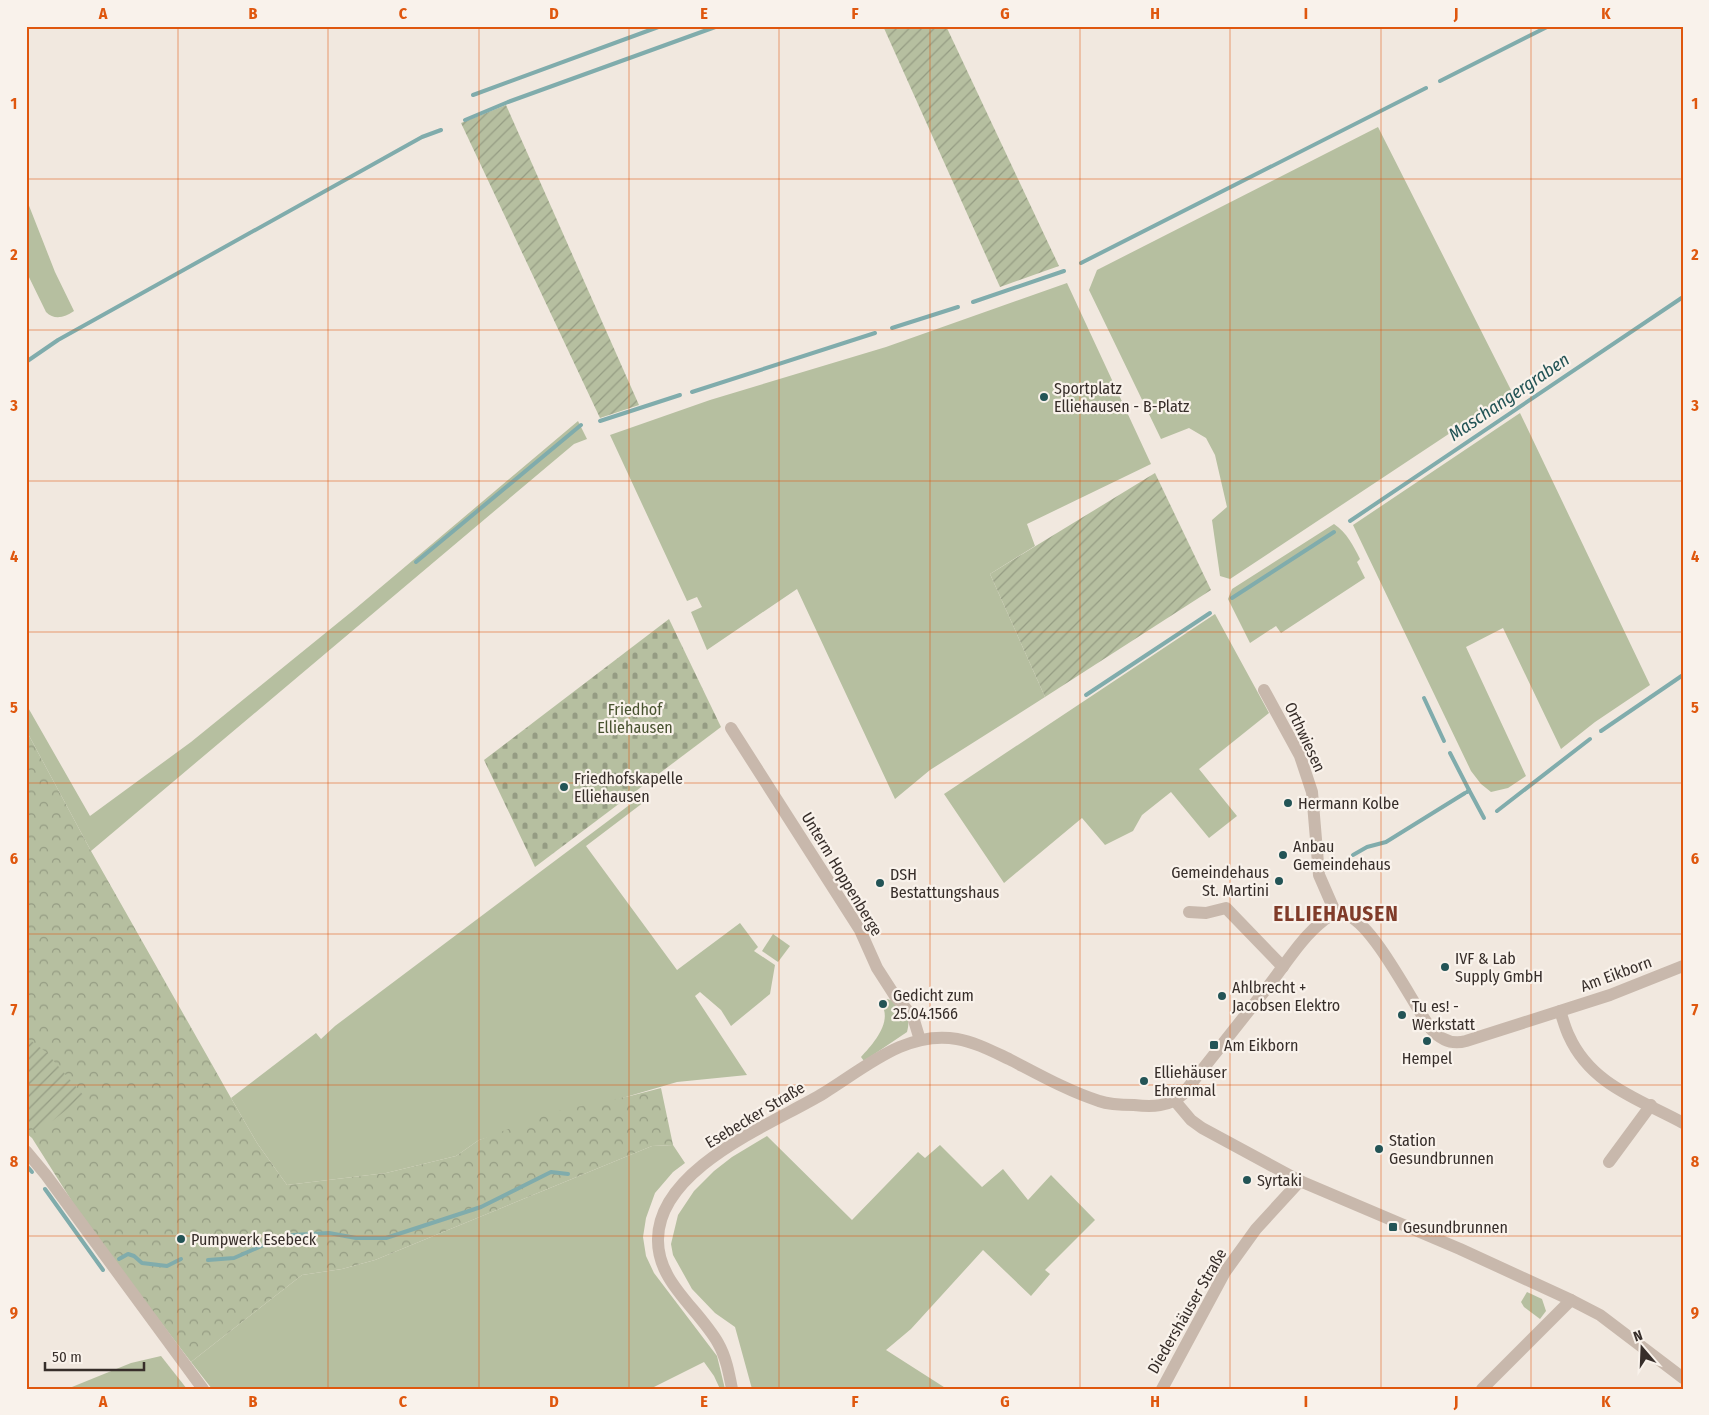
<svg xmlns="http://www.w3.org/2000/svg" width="1709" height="1415" viewBox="0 0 1709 1415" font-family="'Fira Sans Condensed',sans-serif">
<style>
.green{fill:#b6bfa0}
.forest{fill:url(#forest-crowns)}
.cemetery{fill:url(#cemetery-stones)}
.garden{fill:url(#garden-furrows)}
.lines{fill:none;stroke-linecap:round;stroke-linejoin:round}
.stream{stroke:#80acac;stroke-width:4}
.minor{stroke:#c8b8ac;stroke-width:12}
.grid{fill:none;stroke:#df570e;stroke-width:1;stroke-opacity:0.55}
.poi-dot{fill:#235456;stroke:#f9f2eb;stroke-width:2}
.labels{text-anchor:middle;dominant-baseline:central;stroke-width:4.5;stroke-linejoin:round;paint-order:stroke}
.poi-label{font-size:16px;fill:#372e2a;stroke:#f9f2eb;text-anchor:start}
.park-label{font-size:16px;fill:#485330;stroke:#f9f2eb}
.street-label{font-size:16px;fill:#372e2a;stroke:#f9f2eb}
.water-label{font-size:18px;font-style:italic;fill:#235456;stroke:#f9f2eb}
.district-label{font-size:21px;font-weight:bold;letter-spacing:1px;fill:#803b29;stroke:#f9f2eb}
.neatline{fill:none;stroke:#df570e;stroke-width:2}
.grid-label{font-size:16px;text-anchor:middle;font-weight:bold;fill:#df570e}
</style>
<defs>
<pattern id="forest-crowns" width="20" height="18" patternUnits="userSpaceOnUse" patternTransform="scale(1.25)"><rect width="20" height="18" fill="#b6bfa0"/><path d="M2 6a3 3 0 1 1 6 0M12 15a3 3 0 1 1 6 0" fill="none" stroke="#959c83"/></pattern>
<pattern id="cemetery-stones" width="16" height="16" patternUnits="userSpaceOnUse" patternTransform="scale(1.25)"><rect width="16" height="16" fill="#b6bfa0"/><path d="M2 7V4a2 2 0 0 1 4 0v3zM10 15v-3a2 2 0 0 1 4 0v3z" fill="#959c83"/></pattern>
<pattern id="garden-furrows" width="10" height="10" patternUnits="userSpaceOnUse" patternTransform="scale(1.25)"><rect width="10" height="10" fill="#b6bfa0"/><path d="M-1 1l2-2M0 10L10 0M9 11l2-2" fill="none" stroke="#959c83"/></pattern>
</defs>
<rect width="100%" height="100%" fill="#f1e8df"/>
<g class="green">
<path d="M 1378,127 L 1512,392 L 1230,579 L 1220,576 L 1212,520 L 1227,507 L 1215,455 L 1206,438 L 1189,428 L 1161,439 L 1089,290 L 1097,270 Z"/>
<path d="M 26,198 L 55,272 L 74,311 C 65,317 55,321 46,312 L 26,271 Z"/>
<path d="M 1067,283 L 1151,464 L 1027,524 L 1035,546 L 990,574 L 1045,697 L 930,770 L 895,799 L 797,589 L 707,650 L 691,612 L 702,607 L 697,597 L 687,601 L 610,435 L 710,400 L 886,347 Z"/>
<path d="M 1520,413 L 1650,685 L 1595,722 L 1561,749 L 1503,628 L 1466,647 L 1526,776 L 1508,788 L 1491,792 L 1481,784 L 1471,771 L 1353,525 Z"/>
<path d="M 578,421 L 587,439 L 574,444 L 91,851 L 26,730 L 26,704 L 90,816 L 191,742 L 355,609 Z"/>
<path d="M 1334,524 C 1347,533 1353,545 1360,559 L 1357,562 L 1365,578 L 1281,633 L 1276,626 L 1250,643 L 1228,599 L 1232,589 Z"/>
<path d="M 1215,614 L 1269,713 L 1199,769 L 1237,816 L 1209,838 L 1171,792 L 1142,815 L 1133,831 L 1105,845 L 1082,818 L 1004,883 L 944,794 Z"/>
<path d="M 640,797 L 644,802 L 586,846 L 677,970 L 740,923 L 758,947 L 754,951 L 775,965 L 770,994 L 731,1026 L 721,1010 L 700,992 L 695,996 L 747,1075 L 677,1082 L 479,1140 L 456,1156 L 386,1173 L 287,1185 L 257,1143 L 231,1098 L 316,1033 L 321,1039 L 335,1026 Z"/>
<path d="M 773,934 L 790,946 L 778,962 L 762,951 Z"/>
<path d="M 887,999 C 895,1000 906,1012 908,1019 C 909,1023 908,1028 907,1032 L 864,1061 L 861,1057 C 873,1044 892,1023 882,1005 Z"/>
<path d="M 767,1136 L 852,1220 L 918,1152 L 925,1158 L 940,1145 L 982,1187 L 1003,1169 L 1028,1200 L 1051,1175 L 1095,1220 L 1045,1270 L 1050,1274 L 1031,1296 L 983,1250 L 911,1329 L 886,1350 L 947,1389 L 752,1389 L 735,1327 L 715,1313 L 692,1289 L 673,1255 L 671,1244 L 678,1215 L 694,1191 L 714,1171 L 732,1157 Z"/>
<path d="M 673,1145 L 685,1163 L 673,1172 L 655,1193 L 646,1218 L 643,1237 L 646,1256 L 654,1273 L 717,1356 L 725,1389 L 720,1389 L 714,1376 L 704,1362 L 650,1389 L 212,1389 L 191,1362 L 302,1275 L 342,1269 L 375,1260 L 652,1146 Z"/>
<path d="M 1527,1292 L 1542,1299 L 1546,1311 L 1540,1319 L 1524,1307 L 1521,1302 Z"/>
<path d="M 161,1356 L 187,1389 L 67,1389 L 131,1363 Z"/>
</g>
<path class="forest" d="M 26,730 L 91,851 L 231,1098 L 257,1143 L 287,1185 L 386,1173 L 456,1156 L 479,1140 L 557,1111 L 630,1096 L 661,1088 L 673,1145 L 652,1146 L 375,1260 L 342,1269 L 302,1275 L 191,1362 L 87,1225 L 32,1138 L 26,1133 Z"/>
<path class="cemetery" d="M 669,619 L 721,727 L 535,867 L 484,760 Z"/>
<g class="garden">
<path d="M 883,26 L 946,26 L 1059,266 L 1000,287 Z"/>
<path d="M 506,105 L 639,405 L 600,418 L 461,123 Z"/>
<path d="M 1155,473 L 1211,590 L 1045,697 L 990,574 Z"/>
<path d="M 26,1037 L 46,1052 L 84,1096 L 37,1133 L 26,1122 Z"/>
</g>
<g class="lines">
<g class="stream">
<path d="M 1440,81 L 1547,27"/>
<path d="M 473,95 L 661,26"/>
<path d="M 465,120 L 508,102 L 718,26"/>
<path d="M 1081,263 L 1426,88"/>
<path d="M 973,302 L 1064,271"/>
<path d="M 892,328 L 958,307"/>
<path d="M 26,362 L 58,340 L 422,137 L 441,130"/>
<path d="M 692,392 L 875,333"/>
<path d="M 600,421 L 680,395"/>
<path d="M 1350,521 L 1683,297"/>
<path d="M 416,562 L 581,425"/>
<path d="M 1232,598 L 1334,532"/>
<path d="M 1086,695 L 1210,613"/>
<path d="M 1424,698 L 1444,741"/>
<path d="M 1601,731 L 1683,675"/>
<path d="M 1450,753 L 1469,790"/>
<path d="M 1467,792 L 1469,790 L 1484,818"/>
<path d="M 1497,811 L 1590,739"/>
<path d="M 1353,855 L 1367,847 L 1386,842 L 1465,793"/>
<path d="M 26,1165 L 32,1172"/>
<path d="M 45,1189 L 103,1270"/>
<path d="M 119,1259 L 128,1254 L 134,1256 L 142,1263 L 167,1266 L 181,1259"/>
<path d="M 208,1260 L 234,1258 L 266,1244 L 293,1235 L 329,1233 L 356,1238 L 386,1238 L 481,1207 L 551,1172 L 568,1174"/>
</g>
<g class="minor">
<path d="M 1264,690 L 1300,756 L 1312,792 L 1319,875 L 1336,914"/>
<path d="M 731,728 L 860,930 L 877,968 L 895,996 L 913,1017 L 920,1040"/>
<path d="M 1189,912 L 1206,913 L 1226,908 L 1283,967"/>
<path d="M 1560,1011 C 1563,1019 1565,1028 1569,1036 C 1591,1085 1639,1099 1683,1123"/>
<path d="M 1175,1101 L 1191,1120 L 1202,1128 L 1300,1181 L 1460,1249 L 1571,1300 L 1600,1315 L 1683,1378"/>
<path d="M 26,1151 L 46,1175 L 203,1389"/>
<path d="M 1609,1162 L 1651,1105"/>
<path d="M 732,1389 C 729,1373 726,1357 718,1343 C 698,1308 657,1282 658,1239 C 659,1167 773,1124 824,1093 C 865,1068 906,1030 957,1039 C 975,1042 992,1051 1009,1059 C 1038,1074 1068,1091 1099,1101 C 1110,1105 1123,1105 1134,1105 C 1152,1107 1169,1107 1183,1094 C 1212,1057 1241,1021 1270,984 C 1287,962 1302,937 1324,920 C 1331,914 1341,912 1349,916 C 1375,928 1412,1002 1431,1029 C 1440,1039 1452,1045 1466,1041 L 1610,995 L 1683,966"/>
<path d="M 1162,1389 L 1225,1272 L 1256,1229 L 1300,1181"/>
<path d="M 1482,1389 L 1571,1300"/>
</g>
</g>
<path class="grid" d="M 178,26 L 178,1389M 328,26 L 328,1389M 479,26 L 479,1389M 629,26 L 629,1389M 779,26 L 779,1389M 930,26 L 930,1389M 1080,26 L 1080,1389M 1230,26 L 1230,1389M 1381,26 L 1381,1389M 1531,26 L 1531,1389M 26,179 L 1683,179M 26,330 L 1683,330M 26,481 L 1683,481M 26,632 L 1683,632M 26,783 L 1683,783M 26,934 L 1683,934M 26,1085 L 1683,1085M 26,1236 L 1683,1236"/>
<g class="poi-dot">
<circle cx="1044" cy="397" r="5"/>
<circle cx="564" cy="787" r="5"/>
<circle cx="1288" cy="803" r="5"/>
<circle cx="1283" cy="855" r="5"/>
<circle cx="1279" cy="881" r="5"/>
<circle cx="880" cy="883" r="5"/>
<circle cx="1445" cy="967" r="5"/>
<circle cx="1222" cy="996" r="5"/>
<circle cx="883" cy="1004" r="5"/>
<circle cx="1402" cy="1015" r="5"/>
<circle cx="1427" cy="1041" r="5"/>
<rect x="1209" y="1040" width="10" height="10" rx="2.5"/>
<circle cx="1144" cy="1081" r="5"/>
<circle cx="1379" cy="1149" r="5"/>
<circle cx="1247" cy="1180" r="5"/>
<rect x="1388" y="1222" width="10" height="10" rx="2.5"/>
<circle cx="181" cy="1239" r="5"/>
</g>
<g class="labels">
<g class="poi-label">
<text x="1054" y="388">Sportplatz<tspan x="1054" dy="18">Elliehausen - B-Platz</tspan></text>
<text x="574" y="778">Friedhofskapelle<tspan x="574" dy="18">Elliehausen</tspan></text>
<text x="1298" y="803">Hermann Kolbe</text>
<text x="1293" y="846">Anbau<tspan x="1293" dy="18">Gemeindehaus</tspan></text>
<text x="1269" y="872" text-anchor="end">Gemeindehaus<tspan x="1269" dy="18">St. Martini</tspan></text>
<text x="890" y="874">DSH<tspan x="890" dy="18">Bestattungshaus</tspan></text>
<text x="1455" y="958">IVF &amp; Lab<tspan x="1455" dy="18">Supply GmbH</tspan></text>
<text x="1232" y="987">Ahlbrecht +<tspan x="1232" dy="18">Jacobsen Elektro</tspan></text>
<text x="893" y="995">Gedicht zum<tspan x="893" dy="18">25.04.1566</tspan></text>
<text x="1412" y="1006">Tu es! -<tspan x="1412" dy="18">Werkstatt</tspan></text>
<text x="1224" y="1045">Am Eikborn</text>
<text x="1427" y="1058" text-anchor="middle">Hempel</text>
<text x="1154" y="1072">Elliehäuser<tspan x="1154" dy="18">Ehrenmal</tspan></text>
<text x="1389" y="1140">Station<tspan x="1389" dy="18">Gesundbrunnen</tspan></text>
<text x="1257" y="1180">Syrtaki</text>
<text x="1403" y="1227">Gesundbrunnen</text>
<text x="191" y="1239">Pumpwerk Esebeck</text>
</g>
<g class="park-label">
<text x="635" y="709">Friedhof<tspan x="635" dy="18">Elliehausen</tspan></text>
</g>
<g class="street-label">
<text transform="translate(1305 737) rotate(65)">Orthwiesen</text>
<text transform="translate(842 874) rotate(59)">Unterm Hoppenberge</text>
<text transform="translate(1616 974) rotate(-20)">Am Eikborn</text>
<text transform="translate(755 1115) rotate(-31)">Esebecker Straße</text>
<text transform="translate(1187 1311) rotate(-60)">Diedershäuser Straße</text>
</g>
<g class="water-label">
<text transform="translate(1509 397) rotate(-34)">Maschangergraben</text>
</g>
<g class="district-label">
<text x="1336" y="914">ELLIEHAUSEN</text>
</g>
</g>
<rect width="1709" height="1415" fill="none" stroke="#f9f2eb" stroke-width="55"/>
<g transform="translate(1642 1348) rotate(341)" stroke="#f9f2eb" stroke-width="4" paint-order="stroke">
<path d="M0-4L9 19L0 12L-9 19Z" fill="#372e2a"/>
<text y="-8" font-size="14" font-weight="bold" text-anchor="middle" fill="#372e2a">N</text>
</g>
<path d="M45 1362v8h99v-8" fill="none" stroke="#372e2a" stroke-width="2.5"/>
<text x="52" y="1362" font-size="15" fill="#372e2a" stroke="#f9f2eb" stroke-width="4" paint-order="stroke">50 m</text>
<rect x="28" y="28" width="1654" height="1360" class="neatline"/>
<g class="grid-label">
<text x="103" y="19">A</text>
<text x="253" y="19">B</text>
<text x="403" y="19">C</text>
<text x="554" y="19">D</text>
<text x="704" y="19">E</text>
<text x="855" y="19">F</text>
<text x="1005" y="19">G</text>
<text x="1155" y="19">H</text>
<text x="1306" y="19">I</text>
<text x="1456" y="19">J</text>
<text x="1606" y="19">K</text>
<text x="14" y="109">1</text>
<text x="1695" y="109">1</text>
<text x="14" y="260">2</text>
<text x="1695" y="260">2</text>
<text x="14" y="411">3</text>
<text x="1695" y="411">3</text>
<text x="14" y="562">4</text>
<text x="1695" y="562">4</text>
<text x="14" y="713">5</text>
<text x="1695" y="713">5</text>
<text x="14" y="864">6</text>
<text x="1695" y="864">6</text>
<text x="14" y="1015">7</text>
<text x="1695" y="1015">7</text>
<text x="14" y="1167">8</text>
<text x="1695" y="1167">8</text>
<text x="14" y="1318">9</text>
<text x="1695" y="1318">9</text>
<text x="103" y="1407">A</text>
<text x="253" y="1407">B</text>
<text x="403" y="1407">C</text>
<text x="554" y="1407">D</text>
<text x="704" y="1407">E</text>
<text x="855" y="1407">F</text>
<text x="1005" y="1407">G</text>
<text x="1155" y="1407">H</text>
<text x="1306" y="1407">I</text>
<text x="1456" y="1407">J</text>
<text x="1606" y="1407">K</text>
</g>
</svg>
